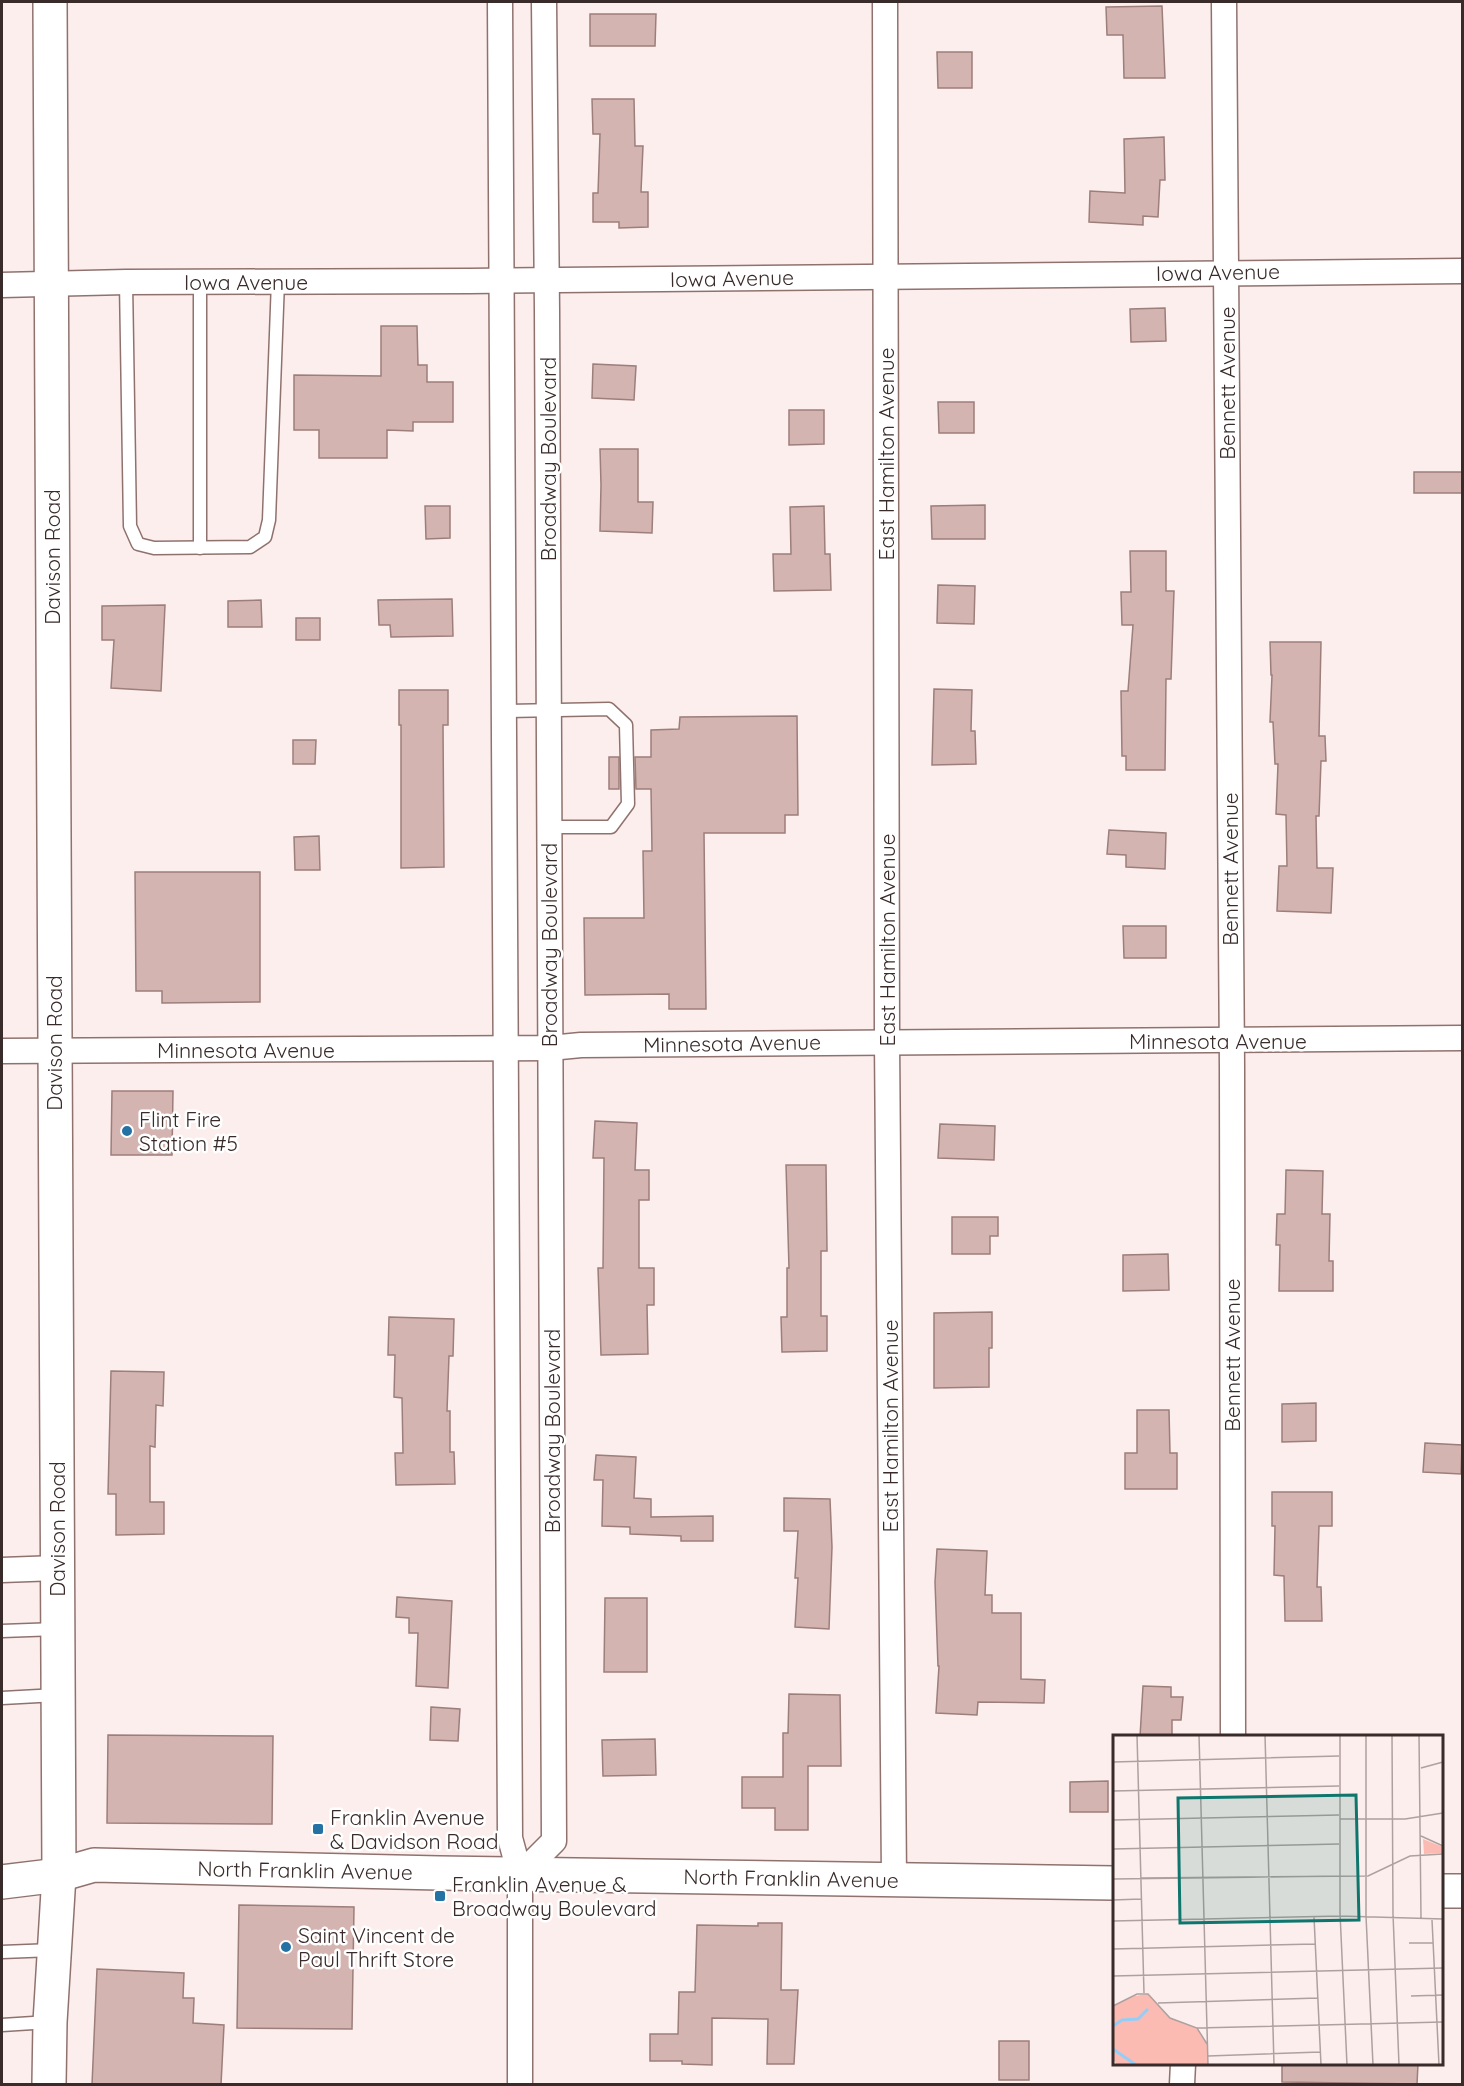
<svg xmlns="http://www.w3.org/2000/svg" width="1464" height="2086" viewBox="0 0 1464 2086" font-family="Quicksand,sans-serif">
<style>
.building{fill:#d4b4b0;stroke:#9c7e7b;stroke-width:1.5}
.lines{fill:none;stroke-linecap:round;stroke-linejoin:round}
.lane-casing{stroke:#8f726e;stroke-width:15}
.street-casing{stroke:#8f726e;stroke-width:27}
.secondary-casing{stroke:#8f726e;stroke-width:36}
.lane{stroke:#fff;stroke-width:12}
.street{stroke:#fff;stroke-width:24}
.secondary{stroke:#fff;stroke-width:33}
.poi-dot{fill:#2471a3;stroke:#fff;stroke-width:2}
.labels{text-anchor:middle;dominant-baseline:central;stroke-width:5;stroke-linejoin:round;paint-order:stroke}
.street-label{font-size:21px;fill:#382b2a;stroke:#fff}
.poi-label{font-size:21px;fill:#382b2a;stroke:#fff;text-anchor:start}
.inset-river{fill:none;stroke:#96cdf7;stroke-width:3}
.inset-road{fill:none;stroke:#aea09f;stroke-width:1.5}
.view{fill:#0f766e;fill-opacity:0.15;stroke:#0f766e;stroke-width:3}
.inset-edge{fill:none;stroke:#382b2a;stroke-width:3}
</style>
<rect width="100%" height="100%" fill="#fceeed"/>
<g class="building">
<path d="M 1162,6 L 1165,78 L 1124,78 L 1123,35 L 1107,35 L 1106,7 Z"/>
<path d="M 590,14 L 656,14 L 655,46 L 590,46 Z"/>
<path d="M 937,52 L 972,52 L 972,88 L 938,88 Z"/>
<path d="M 592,99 L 634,99 L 635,146 L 643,146 L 641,192 L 648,192 L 648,227 L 619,228 L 619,222 L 593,222 L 593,193 L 598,193 L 600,134 L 593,134 Z"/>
<path d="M 1164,137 L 1165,180 L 1160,180 L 1158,217 L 1143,216 L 1143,225 L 1089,222 L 1090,191 L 1125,193 L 1124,139 Z"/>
<path d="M 1165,308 L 1166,341 L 1131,342 L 1130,309 Z"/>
<path d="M 381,326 L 417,326 L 418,365 L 427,365 L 427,382 L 453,382 L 453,422 L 413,422 L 413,431 L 387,430 L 387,458 L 319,458 L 319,430 L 294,430 L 294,375 L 381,376 Z"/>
<path d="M 593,364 L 636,366 L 634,400 L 592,398 Z"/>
<path d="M 938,402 L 974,402 L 974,433 L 939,433 Z"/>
<path d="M 789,410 L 824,410 L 824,444 L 789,445 Z"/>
<path d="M 600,449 L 638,449 L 638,502 L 653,502 L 652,533 L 600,531 L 601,485 Z"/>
<rect x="1414" y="472" width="48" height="21"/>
<path d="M 985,505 L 985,539 L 932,539 L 931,506 Z"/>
<path d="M 425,506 L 450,506 L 450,538 L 426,539 Z"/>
<path d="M 824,506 L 825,554 L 830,554 L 831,590 L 774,591 L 773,554 L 791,554 L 790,507 Z"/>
<path d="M 1130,551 L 1166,551 L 1166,591 L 1174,591 L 1171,679 L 1166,679 L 1165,770 L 1126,770 L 1126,756 L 1122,756 L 1121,691 L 1128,691 L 1133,625 L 1122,625 L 1121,592 L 1131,592 Z"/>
<path d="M 938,585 L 975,586 L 974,624 L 937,623 Z"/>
<path d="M 452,599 L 453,636 L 391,637 L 390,625 L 379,625 L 378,600 Z"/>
<path d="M 261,600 L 262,627 L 228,627 L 228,601 Z"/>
<path d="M 165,605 L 161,691 L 111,688 L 114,640 L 102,640 L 102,606 Z"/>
<rect x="296" y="618" width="24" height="22"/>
<path d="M 1270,642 L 1321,642 L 1319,736 L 1325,736 L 1326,761 L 1321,761 L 1319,816 L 1316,816 L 1317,868 L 1333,868 L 1331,913 L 1277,911 L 1279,866 L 1287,866 L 1286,815 L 1276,814 L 1278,764 L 1275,764 L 1273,722 L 1270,722 L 1272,675 L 1271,675 Z"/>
<path d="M 934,689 L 972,690 L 971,731 L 975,731 L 976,764 L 932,765 Z"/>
<path d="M 399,690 L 448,690 L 448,725 L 443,725 L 444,867 L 401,868 L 401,725 L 399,725 Z"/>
<path d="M 797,716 L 798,815 L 785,815 L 785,833 L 704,833 L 706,1009 L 669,1009 L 669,994 L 585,995 L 584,918 L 644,918 L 643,851 L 652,851 L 651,789 L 636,789 L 635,757 L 651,757 L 651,730 L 679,729 L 680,717 Z"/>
<path d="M 293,740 L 316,740 L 315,764 L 293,764 Z"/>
<rect x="609" y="757" width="10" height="32"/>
<path d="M 1109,830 L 1166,833 L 1165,869 L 1126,867 L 1126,855 L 1107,854 Z"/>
<path d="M 319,836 L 320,870 L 295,870 L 294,837 Z"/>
<path d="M 135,872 L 260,872 L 260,1002 L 162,1003 L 162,991 L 136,991 Z"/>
<path d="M 1123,926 L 1166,926 L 1166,958 L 1124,958 Z"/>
<path d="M 112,1091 L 173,1091 L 172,1155 L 111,1155 Z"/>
<path d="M 595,1121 L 637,1123 L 635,1170 L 649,1170 L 649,1200 L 639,1200 L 639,1268 L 654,1268 L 654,1305 L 647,1305 L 648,1354 L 601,1355 L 598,1268 L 603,1268 L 604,1158 L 593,1158 Z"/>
<path d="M 940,1124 L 995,1126 L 994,1160 L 938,1158 Z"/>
<path d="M 786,1165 L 826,1165 L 827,1251 L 821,1251 L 821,1316 L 827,1316 L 827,1351 L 782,1352 L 781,1317 L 787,1317 L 787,1268 L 789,1268 Z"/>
<path d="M 1286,1170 L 1323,1171 L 1322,1214 L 1330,1214 L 1329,1261 L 1333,1261 L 1333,1291 L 1279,1291 L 1280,1245 L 1276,1245 L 1277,1214 L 1285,1214 Z"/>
<path d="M 952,1217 L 998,1217 L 998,1236 L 990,1236 L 990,1254 L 952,1254 Z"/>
<path d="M 1168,1254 L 1169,1290 L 1123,1291 L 1123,1255 Z"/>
<path d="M 992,1312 L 992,1348 L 989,1348 L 989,1387 L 934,1388 L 934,1313 Z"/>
<path d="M 389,1317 L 454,1319 L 453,1356 L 449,1356 L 447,1411 L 450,1411 L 450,1452 L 454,1452 L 455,1484 L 396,1485 L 395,1453 L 403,1453 L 402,1398 L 394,1397 L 395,1355 L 388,1355 Z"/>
<path d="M 111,1371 L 164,1372 L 163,1406 L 156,1405 L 155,1447 L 150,1446 L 150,1502 L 164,1502 L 164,1534 L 116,1535 L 116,1494 L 108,1494 Z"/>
<path d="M 1316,1403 L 1316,1441 L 1282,1442 L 1282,1404 Z"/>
<path d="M 1137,1410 L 1169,1410 L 1170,1453 L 1177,1453 L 1177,1489 L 1125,1489 L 1125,1453 L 1137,1453 Z"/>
<path d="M 1425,1443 L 1462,1445 L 1461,1474 L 1423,1472 Z"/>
<path d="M 596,1455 L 636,1457 L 634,1498 L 651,1499 L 651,1517 L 713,1516 L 713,1541 L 681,1541 L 681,1536 L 630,1534 L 630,1527 L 602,1526 L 603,1480 L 594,1480 Z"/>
<path d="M 1272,1492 L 1332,1492 L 1332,1526 L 1319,1526 L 1317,1587 L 1321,1587 L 1322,1621 L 1285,1621 L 1284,1576 L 1274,1575 L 1275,1526 L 1272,1526 Z"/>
<path d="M 784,1498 L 830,1499 L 832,1547 L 829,1629 L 795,1627 L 798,1578 L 795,1578 L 798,1531 L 784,1531 Z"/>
<path d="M 937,1549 L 987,1551 L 985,1595 L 992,1595 L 992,1613 L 1021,1613 L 1021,1679 L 1045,1680 L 1044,1703 L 978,1702 L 977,1715 L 936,1713 L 939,1666 L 938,1666 L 935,1582 Z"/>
<path d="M 397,1597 L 452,1601 L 448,1688 L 416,1686 L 418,1633 L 409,1633 L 409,1618 L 396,1617 Z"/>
<path d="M 605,1598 L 647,1598 L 647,1672 L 604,1672 Z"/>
<path d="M 1143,1686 L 1171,1687 L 1171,1697 L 1183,1697 L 1181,1720 L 1172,1720 L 1172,1737 L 1140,1737 Z"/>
<path d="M 789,1694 L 840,1695 L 841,1766 L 808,1766 L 808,1830 L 775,1830 L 775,1808 L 742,1808 L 742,1777 L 783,1777 L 783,1733 L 788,1733 Z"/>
<path d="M 431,1707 L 460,1709 L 458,1741 L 430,1740 Z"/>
<path d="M 108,1735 L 273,1736 L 272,1824 L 107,1823 Z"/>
<path d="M 655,1739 L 656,1775 L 603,1776 L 602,1740 Z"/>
<path d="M 1108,1781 L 1108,1812 L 1070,1812 L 1070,1782 Z"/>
<path d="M 239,1905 L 354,1907 L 352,2029 L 237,2028 Z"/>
<path d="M 758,1923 L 782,1923 L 781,1990 L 798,1990 L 794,2064 L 767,2064 L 768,2019 L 712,2018 L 712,2065 L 682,2064 L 682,2061 L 650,2061 L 650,2034 L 678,2034 L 679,1992 L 695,1992 L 697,1925 L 758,1926 Z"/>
<path d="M 97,1969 L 184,1973 L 183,1998 L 194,1998 L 193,2023 L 224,2025 L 221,2085 L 92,2085 Z"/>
<rect x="999" y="2041" width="30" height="39"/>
<path d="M 1282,2064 L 1418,2064 L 1417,2084 L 1282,2082 Z"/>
</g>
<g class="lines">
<defs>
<g id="lane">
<path d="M 126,282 L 130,526 L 138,544 L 154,548 L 250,547 L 265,537 L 269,520 L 278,281"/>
<path d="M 200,282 L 200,548"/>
<path d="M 504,711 L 609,709 L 626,725 L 628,804 L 611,827 L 549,827"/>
<path d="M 2,1631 L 57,1629"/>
<path d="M 2,1698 L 57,1695"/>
<path d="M 2,1952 L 53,1950"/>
<path d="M 2,2025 L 49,2022"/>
</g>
<g id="street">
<path d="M 500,2 L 510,1838 L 520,1875 L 520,2084"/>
<path d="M 885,2 L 887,1041 L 894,1879"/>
<path d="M 1224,2 L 1232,1067 L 1233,1736"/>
<path d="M 2,285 L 126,282 L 470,281 L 1462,271"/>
<path d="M 2,1051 L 550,1048 L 581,1045 C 875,1042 1169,1042 1462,1038"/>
<path d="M 2,1570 L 57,1568"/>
<path d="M 520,1875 L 554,1841 L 547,310 L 544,2"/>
<path d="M 1182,2084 L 1183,2064"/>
</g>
<g id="secondary">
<path d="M 2,1882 L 59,1875 L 94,1865 L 439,1873 L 1114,1883"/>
<path d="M 1442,1891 L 1462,1891"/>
<path d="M 49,2084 L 50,2022 L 59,1875 L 50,2"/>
</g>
</defs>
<use href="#lane" class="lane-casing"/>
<use href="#street" class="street-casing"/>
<use href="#secondary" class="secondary-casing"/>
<use href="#lane" class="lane"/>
<use href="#street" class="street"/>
<use href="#secondary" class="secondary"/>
</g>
<g class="poi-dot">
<circle cx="127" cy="1131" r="6"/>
<rect x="312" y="1823" width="12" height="12" rx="3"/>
<rect x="434" y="1890" width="12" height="12" rx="3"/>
<circle cx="286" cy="1947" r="6"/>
</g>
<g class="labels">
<g class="street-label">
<text transform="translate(1218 272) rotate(-1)">Iowa Avenue</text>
<text transform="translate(732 278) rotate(-1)">Iowa Avenue</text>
<text x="246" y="282">Iowa Avenue</text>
<text transform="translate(1227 383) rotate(-90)">Bennett Avenue</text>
<text transform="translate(886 454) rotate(-90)">East Hamilton Avenue</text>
<text transform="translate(548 459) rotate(-90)">Broadway Boulevard</text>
<text transform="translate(52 557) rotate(-90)">Davison Road</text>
<text transform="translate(1230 869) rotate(-90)">Bennett Avenue</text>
<text transform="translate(887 940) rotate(-90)">East Hamilton Avenue</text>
<text transform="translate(549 945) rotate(-90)">Broadway Boulevard</text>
<text x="1218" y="1041">Minnesota Avenue</text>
<text transform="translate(54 1043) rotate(-90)">Davison Road</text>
<text transform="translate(732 1043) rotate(-1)">Minnesota Avenue</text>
<text x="246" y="1050">Minnesota Avenue</text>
<text transform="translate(1232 1355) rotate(-90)">Bennett Avenue</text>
<text transform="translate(890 1426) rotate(-90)">East Hamilton Avenue</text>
<text transform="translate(552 1431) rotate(-90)">Broadway Boulevard</text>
<text transform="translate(57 1529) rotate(-90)">Davison Road</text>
<text transform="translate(305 1870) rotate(1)">North Franklin Avenue</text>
<text transform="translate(791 1878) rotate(1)">North Franklin Avenue</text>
</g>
<g class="poi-label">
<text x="139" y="1119">Flint Fire<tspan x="139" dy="24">Station #5</tspan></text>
<text x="330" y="1817">Franklin Avenue<tspan x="330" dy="24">&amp; Davidson Road</tspan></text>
<text x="452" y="1884">Franklin Avenue &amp;<tspan x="452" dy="24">Broadway Boulevard</tspan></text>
<text x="298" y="1935">Saint Vincent de<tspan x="298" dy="24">Paul Thrift Store</tspan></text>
</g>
</g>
<g transform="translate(1113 1735)">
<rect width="330" height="330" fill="#fceeed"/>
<path d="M 310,104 L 330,112 L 330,118 L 311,119 ZM 35,259 L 57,283 L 84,293 L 95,311 L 95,330 L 4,330 L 0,324 L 0,271 L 21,261 Z" fill="#fbbbb3"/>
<path class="inset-river" d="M 0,291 L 9,285 L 25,284 L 35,274M 0,314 L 23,330"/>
<path class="inset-road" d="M 24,0 L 31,258M 86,0 L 95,330M 152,0 L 161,330M 227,0 L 227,178 L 234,330M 253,0 L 253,181 L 260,330M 279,0 L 280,179 L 286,330M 306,0 L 308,183M 0,27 L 226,21M 308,33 L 330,27M 0,56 L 226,51M 227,84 L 292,84 L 330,78M 0,85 L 226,80M 308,101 L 330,111M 0,114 L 226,109M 28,143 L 255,141 L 297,121 L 330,119M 0,144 L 227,141M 0,165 L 28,164M 201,182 L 208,330M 319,185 L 326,330M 0,186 L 227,181 L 330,184M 296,208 L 320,208M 0,214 L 202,209M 0,241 L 330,233M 298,261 L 330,260M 45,268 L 205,263M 0,271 L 24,259 L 35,259 L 57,283 L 84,293 L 94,309M 84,293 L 330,287M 95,321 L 207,317"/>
<path class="view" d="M 243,60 L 246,185 L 67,188 L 65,63 Z"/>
<rect width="330" height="330" class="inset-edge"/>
</g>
<rect width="1464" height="2086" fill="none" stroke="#382b2a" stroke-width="6"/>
</svg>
